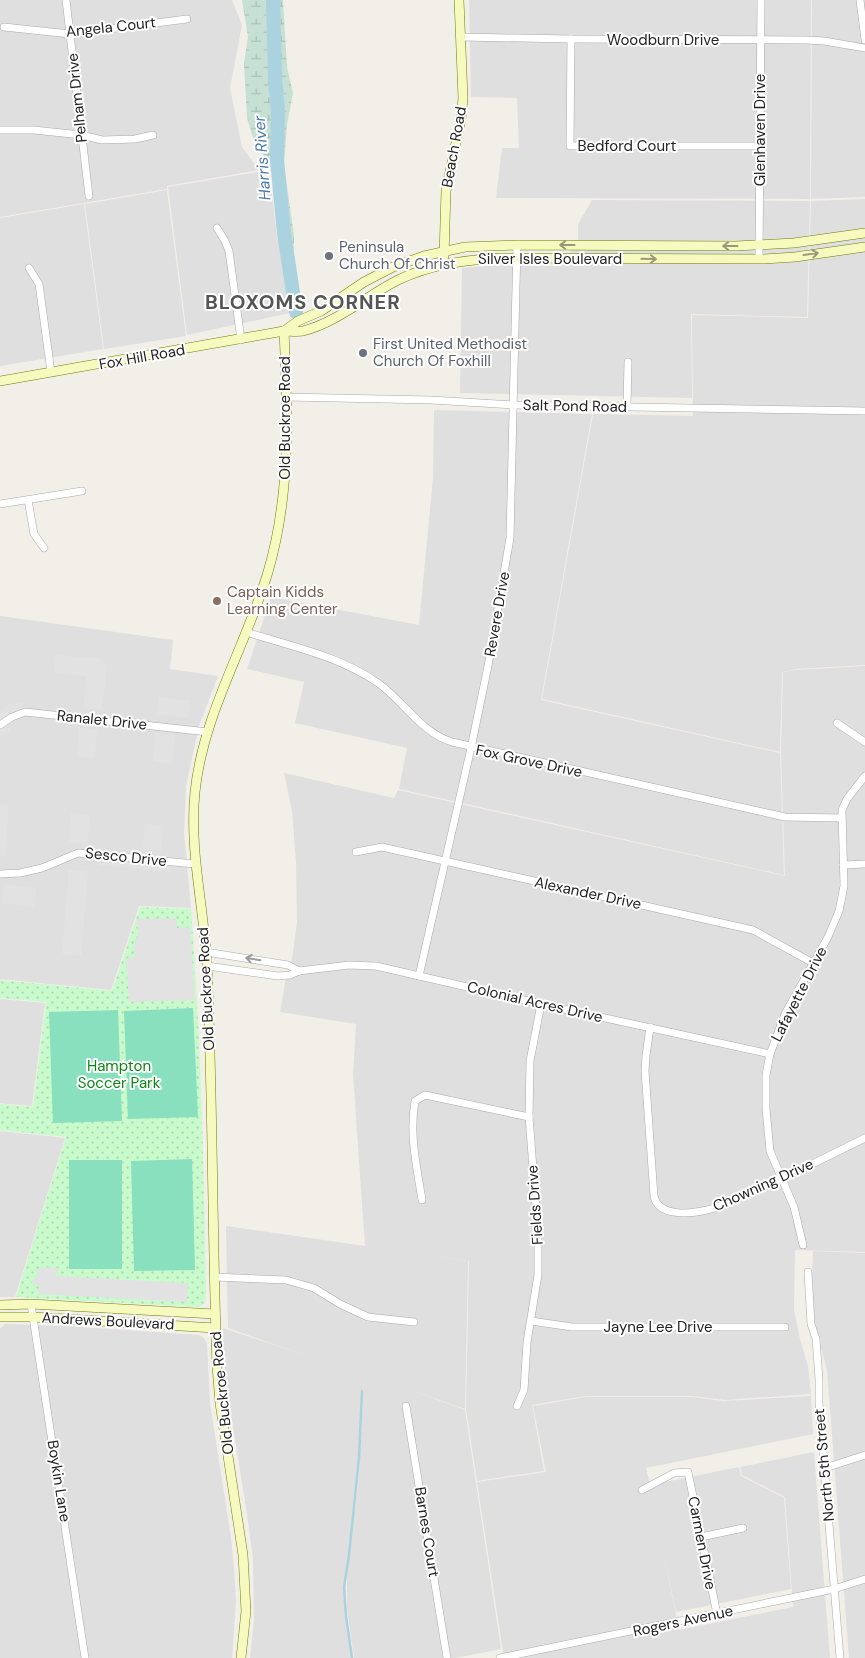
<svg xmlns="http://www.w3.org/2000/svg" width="865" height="1658" viewBox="0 0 865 1658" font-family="'DM Sans',sans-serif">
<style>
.residential{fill:#e0dfdf}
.wetland{fill:url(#wetland-marsh)}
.park{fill:url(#park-dots)}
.pitch{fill:#88e0be}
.parking{fill:#e2e2e2}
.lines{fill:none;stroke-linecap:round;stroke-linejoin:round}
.stream{stroke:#aad3df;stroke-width:2.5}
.river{stroke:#aad3df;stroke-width:14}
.street-casing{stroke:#a9a9a9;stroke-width:8}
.secondary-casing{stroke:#707d05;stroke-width:10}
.street{stroke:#fff;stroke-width:7}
.secondary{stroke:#f7fabf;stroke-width:9}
.oneway{stroke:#979978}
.oneway2{stroke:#9c9c9c}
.worship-dot{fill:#6b7280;stroke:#fff;stroke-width:2}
.education-dot{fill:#8d6e63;stroke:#fff;stroke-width:2}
.labels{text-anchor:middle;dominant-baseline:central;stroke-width:4;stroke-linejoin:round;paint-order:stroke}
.street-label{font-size:15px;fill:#222;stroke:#fff}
.worship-label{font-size:15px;fill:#5b616d;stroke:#fff;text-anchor:start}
.education-label{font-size:15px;fill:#785e54;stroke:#fff;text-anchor:start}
.park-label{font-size:15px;fill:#0c8416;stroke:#fff}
.water-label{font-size:16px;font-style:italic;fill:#4a7aab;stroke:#fff}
.district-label{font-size:20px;font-weight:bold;letter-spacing:1px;fill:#555;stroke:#fff}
</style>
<defs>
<pattern id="wetland-marsh" width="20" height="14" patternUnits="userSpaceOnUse" patternTransform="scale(1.25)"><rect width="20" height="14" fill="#c6e0d4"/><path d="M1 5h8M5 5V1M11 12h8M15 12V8" fill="none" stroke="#aac0b6"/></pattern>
<pattern id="park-dots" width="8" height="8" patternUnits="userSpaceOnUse" patternTransform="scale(1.25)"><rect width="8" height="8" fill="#c8facc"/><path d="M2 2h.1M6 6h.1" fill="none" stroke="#acd6af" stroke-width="1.8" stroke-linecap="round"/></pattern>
</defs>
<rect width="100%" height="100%" fill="#f2efe9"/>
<g class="residential">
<path d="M 0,0 L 232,0 L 242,25 L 230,88 L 242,147 L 259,170 L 167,186 L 167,189 L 0,217 Z"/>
<path d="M 469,0 L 811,0 L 810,199 L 496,198 L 502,148 L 519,148 L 517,98 L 471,97 Z"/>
<path d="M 812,0 L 865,0 L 865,197 L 811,199 Z"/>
<path d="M 269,170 L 277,236 L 288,280 L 290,313 L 187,335 L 168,187 Z"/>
<path d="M 167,190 L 186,336 L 104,349 L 85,204 Z"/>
<path d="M 865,199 L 865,665 L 796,669 L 782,672 L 780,752 L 542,699 L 593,414 L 693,416 L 692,315 L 808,318 L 811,201 Z"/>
<path d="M 592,200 L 810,201 L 807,317 L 691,314 L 692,398 L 460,393 L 462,268 L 498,265 L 561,266 L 578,240 L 578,224 Z"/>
<path d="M 84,204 L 103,349 L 0,366 L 0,218 Z"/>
<path d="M 434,410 L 592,414 L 541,700 L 780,753 L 784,875 L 399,789 L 407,748 L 295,723 L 304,682 L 247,669 L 271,597 L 419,625 L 433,478 Z"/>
<path d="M 0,616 L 173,640 L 170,669 L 218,676 L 199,726 L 186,786 L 184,833 L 191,908 L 139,906 L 111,990 L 0,979 Z"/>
<path d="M 865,666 L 865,1252 L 795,1250 L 794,1309 L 800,1339 L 808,1366 L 811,1394 L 725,1400 L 691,1396 L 586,1396 L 532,1405 L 544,1471 L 477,1481 L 466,1409 L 469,1261 L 391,1249 L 468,1261 L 465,1409 L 413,1391 L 465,1410 L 501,1649 L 456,1658 L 354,1658 L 347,1609 L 347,1575 L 359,1475 L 364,1374 L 358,1475 L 346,1575 L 346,1610 L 353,1658 L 250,1658 L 254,1620 L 253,1559 L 247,1514 L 229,1402 L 224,1362 L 223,1328 L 307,1356 L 228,1328 L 226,1226 L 365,1246 L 353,1074 L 356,1024 L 280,1012 L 285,983 L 292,959 L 297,922 L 296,862 L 292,811 L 284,773 L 394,798 L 398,790 L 785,876 L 781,752 L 783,672 L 796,670 Z"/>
<path d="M 0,999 L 45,1003 L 32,1106 L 0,1103 Z"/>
<path d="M 0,1131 L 65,1138 L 15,1297 L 0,1297 Z"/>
<path d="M 813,1251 L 865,1253 L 865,1658 L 849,1658 L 827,1370 L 815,1327 L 811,1305 Z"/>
<path d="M 5,1324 L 64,1326 L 199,1335 L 203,1337 L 207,1343 L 210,1404 L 231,1537 L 234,1568 L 236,1601 L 232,1658 L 0,1658 L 0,1329 Z"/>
<path d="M 811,1396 L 813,1434 L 646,1468 L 650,1485 L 739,1467 L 741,1476 L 784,1498 L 791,1589 L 676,1612 L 662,1545 L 679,1630 L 793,1607 L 785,1497 L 742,1475 L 740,1467 L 814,1452 L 830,1658 L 504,1658 L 477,1482 L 546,1472 L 533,1406 L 586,1397 L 691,1397 L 724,1401 Z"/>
</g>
<path class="wetland" d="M 242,0 L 270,0 L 270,11 L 273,14 L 278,8 L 278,0 L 283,0 L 287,67 L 293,93 L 287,125 L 284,164 L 294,236 L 293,269 L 300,307 L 292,311 L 288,300 L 289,286 L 279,248 L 272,165 L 255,145 L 247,118 L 244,63 L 248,37 Z"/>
<path class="park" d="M 140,907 L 191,909 C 201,1039 204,1169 206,1299 L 204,1304 L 199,1307 L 16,1297 L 66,1137 L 0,1130 L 0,1104 L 33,1107 L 46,1002 L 0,998 L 0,980 L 112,991 Z"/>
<g class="pitch">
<path d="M 193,1008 L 198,1117 L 128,1119 L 124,1011 Z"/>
<path d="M 118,1010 L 122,1121 L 53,1123 L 49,1012 Z"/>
<path d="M 192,1159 L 195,1270 L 134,1271 L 131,1161 Z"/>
<rect x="69" y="1160" width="53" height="109"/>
</g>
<g class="parking">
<path d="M 56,655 L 102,659 L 107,666 L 102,709 L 84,708 L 86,676 L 54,673 Z"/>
<path d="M 159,697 L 191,701 L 188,718 L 157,714 Z"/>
<path d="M 21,702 L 25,712 L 5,722 L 11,731 L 0,737 L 0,711 L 8,706 Z"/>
<path d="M 79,728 L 97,729 L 95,758 L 77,757 Z"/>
<path d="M 156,733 L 175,735 L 172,764 L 153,761 Z"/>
<path d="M 0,804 L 9,804 L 5,857 L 0,856 Z"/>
<path d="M 71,813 L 90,815 L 87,844 L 69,842 Z"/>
<path d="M 145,824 L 163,825 L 161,851 L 143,849 Z"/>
<path d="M 100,855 L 172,862 L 171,872 L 99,865 Z"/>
<path d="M 69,870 L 88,871 L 81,956 L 62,954 Z"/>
<path d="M 4,884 L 36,888 L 34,907 L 2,903 Z"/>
<path d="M 176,918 L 177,928 L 190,927 L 195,1000 L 129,1002 L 126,958 L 135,957 L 134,945 L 138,935 L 137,919 Z"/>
<path d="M 41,1267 L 59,1268 L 55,1276 L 188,1283 L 187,1302 L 38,1294 L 39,1285 L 31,1284 Z"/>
</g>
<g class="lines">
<path class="stream" d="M 352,1658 L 346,1616 L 344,1587 L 349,1555 L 359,1458 L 362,1391"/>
<path class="river" d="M 273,0 L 275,78 L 278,111 L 277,160 L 284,233 L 296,312"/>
<defs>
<g id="street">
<path d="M 66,0 L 89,196"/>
<path d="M 860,0 L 865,40"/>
<path d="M 4,27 L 70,34 L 187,19"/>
<path d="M 461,37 L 571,39 L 806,40 L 824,41 L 865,48"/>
<path d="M 571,39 L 570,146 L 761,146"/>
<path d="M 0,130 L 34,130 L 81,135 L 102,140 L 135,139 L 153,135"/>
<path d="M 217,228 L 225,241 L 229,251 L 241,340"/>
<path d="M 759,259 L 761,0"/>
<path d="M 29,268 L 39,284 L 51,372"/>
<path d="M 286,397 L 431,400 L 514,405 L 865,411"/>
<path d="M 627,407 L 628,362"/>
<path d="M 28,500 L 34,534 L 44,548"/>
<path d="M 0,504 L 82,491"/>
<path d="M 246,632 C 290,646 340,656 378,683 C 405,702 420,732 452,742 L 785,817 L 841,818"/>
<path d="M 837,723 L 865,742"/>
<path d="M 0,725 L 12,717 L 25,712 L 208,732"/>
<path d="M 356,852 L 382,847 L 753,930 L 813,963"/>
<path d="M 843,865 L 865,864"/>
<path d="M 0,874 L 20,873 L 42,868 L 78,853 L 195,864"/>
<path d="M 206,952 L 288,965 L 299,971"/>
<path d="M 207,966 L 278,976 L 290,975 L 299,971 L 349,965 L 376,966 L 541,1004 L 770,1054"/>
<path d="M 419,976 L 471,748 L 488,666 L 510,538 L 517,245"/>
<path d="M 650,1027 L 646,1056 L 645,1071 L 654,1196 C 658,1217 690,1214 707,1210 C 722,1207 736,1199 750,1193 C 789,1176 827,1157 865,1138"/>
<path d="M 422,1200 C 417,1168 409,1135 415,1101 L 425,1095 L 529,1117"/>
<path d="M 803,1245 L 794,1207 L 770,1151 L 766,1109 L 766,1075 L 770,1054 L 785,1014 L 828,937 L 839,911 L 844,886 L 842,810 L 847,799 L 865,776"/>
<path d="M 808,1272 L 811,1324 L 816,1339 L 819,1379 L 819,1403 L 840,1658"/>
<path d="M 215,1277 L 286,1280 L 314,1288 L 340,1304 L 368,1317 L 414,1322"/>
<path d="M 31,1304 L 85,1658"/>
<path d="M 531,1321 L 572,1327 L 785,1327"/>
<path d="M 406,1406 L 447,1658"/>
<path d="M 517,1406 L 524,1390 L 527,1342 L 538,1275 L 538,1232 L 529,1117 L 530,1061 L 541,1004"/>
<path d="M 825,1468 L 865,1455"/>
<path d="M 642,1490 L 674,1473 L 688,1472 L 717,1614"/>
<path d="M 701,1537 L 743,1528"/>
<path d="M 500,1658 L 834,1589 L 865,1579"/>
</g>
<g id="secondary">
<path d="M 444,256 L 446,191 L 461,119 L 463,98 L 459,0"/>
<path d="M 284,331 L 298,321 L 321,311 L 364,282 L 393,267 L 424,256 L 465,247 L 517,245 L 736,246 L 794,243 L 865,233"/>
<path d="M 0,381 L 284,331 C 290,331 297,332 303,331 C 338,322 366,296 398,280 C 431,264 465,260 502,258 L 764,259 L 795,257 L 865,247"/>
<path d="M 0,1305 L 31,1304 L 215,1314"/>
<path d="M 0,1317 L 33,1317 L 215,1328"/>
<path d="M 241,1658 L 246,1611 L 243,1555 L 220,1403 L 217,1366 C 212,1232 213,1099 207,965 C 204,907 189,850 195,792 C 203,714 246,646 268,572 C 291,494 288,412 284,331"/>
</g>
</defs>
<use href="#street" class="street-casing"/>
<use href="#secondary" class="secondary-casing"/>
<use href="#street" class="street"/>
<use href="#secondary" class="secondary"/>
</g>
<defs><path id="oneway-shaft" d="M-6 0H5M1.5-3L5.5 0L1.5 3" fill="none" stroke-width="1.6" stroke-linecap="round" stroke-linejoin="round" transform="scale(1.25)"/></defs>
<g class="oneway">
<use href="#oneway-shaft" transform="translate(567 245) rotate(180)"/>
<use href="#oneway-shaft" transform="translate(730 246) rotate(-180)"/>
<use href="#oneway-shaft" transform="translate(811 254) rotate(-8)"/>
<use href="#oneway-shaft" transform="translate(649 259) rotate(1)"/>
</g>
<use class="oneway2" href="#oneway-shaft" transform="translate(253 959) rotate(-171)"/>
<g class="worship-dot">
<circle cx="329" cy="256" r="5"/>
<circle cx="363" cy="353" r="5"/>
</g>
<circle class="education-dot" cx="217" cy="601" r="5"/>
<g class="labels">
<g class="street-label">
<text transform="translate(111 27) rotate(-6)">Angela Court</text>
<text x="663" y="40">Woodburn Drive</text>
<text transform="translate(77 98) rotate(-96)">Pelham Drive</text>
<text transform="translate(760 130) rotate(-90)">Glenhaven Drive</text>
<text x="627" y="146">Bedford Court</text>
<text transform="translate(454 147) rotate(-80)">Beach Road</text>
<text x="550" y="259">Silver Isles Boulevard</text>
<text transform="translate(142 357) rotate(-10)">Fox Hill Road</text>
<text transform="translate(575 406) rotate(1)">Salt Pond Road</text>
<text transform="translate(285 418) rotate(-90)">Old Buckroe Road</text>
<text transform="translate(497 614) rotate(-80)">Revere Drive</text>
<text transform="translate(102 720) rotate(6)">Ranalet Drive</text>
<text transform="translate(529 761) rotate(12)">Fox Grove Drive</text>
<text transform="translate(126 857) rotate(6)">Sesco Drive</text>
<text transform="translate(588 893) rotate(12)">Alexander Drive</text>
<text transform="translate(206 989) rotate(-93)">Old Buckroe Road</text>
<text transform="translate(799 994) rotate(-63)">Lafayette Drive</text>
<text transform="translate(535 1002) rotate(13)">Colonial Acres Drive</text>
<text transform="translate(763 1185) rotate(-24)">Chowning Drive</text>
<text transform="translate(535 1205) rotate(-94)">Fields Drive</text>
<text transform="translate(108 1321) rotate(3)">Andrews Boulevard</text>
<text x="658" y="1327">Jayne Lee Drive</text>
<text transform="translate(222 1393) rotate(-96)">Old Buckroe Road</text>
<text transform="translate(824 1465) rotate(-95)">North 5th Street</text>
<text transform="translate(59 1481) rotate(81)">Boykin Lane</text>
<text transform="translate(427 1532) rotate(81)">Barnes Court</text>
<text transform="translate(702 1543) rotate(79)">Carmen Drive</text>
<text transform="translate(683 1621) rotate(-12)">Rogers Avenue</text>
</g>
<g class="worship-label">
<text x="339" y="247">Peninsula<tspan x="339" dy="17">Church Of Christ</tspan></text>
<text x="373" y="344">First United Methodist<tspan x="373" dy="17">Church Of Foxhill</tspan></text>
</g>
<g class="education-label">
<text x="227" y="592">Captain Kidds<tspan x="227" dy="17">Learning Center</tspan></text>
</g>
<g class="park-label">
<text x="119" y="1066">Hampton<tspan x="119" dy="17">Soccer Park</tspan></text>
</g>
<g class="water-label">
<text transform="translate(262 158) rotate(-94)">Harris River</text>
</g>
<g class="district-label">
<text x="303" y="302">BLOXOMS CORNER</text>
</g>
</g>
</svg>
